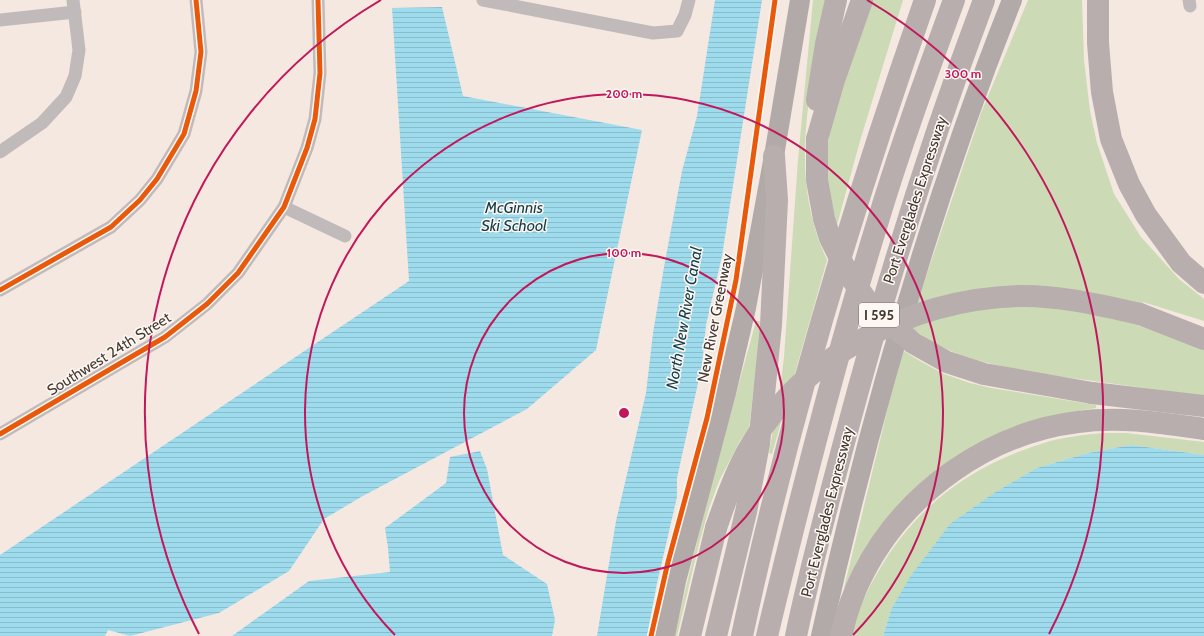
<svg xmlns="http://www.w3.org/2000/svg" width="1204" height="636" viewBox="0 0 1204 636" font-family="Cabin,sans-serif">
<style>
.grass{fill:#ccdab6}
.water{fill:url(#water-rules)}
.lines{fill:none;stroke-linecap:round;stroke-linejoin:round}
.minor{stroke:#c1baba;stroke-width:13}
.primary{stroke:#b2aaa9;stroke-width:20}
.motorway{stroke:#b8aead;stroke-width:22}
.motorway-bridge{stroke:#b8aead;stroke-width:22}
.cycleway-casing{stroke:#fef8f4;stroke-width:8}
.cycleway{stroke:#e8590c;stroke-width:5}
.ring{fill:none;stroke:#c2185b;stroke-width:2}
.labels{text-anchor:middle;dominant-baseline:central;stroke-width:3;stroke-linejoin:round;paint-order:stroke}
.shield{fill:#fef8f4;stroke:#7c726c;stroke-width:1}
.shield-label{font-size:14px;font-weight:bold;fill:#443931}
.street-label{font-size:15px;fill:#443931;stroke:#fef8f4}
.water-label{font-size:16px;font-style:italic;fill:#123d49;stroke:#fef8f4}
.centre{fill:#c2185b;stroke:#fef8f4;stroke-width:2}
.ring-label{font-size:12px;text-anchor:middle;font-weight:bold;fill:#c2185b;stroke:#fef8f4;stroke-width:3;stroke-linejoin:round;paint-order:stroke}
</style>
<defs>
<pattern id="water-rules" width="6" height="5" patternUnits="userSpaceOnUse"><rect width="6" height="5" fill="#9edbed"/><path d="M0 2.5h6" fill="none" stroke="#89bdcc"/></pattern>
</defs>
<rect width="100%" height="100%" fill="#f5e8e0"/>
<g class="grass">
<path d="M 813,0 L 828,0 C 810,87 787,175 827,260 L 772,454 L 769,453 L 780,389 L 784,357 L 798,160 Z"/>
<path d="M 869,0 L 903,0 L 860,141 L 837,225 C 833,211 828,196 827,180 C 822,122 851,55 869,0 Z"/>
<path d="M 1028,0 L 1082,0 L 1084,60 L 1090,111 L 1097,143 L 1114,194 L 1141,237 L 1179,279 L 1204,299 L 1204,321 L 1143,302 L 1137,325 L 1204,348 L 1204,396 C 1155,389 1106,383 1057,376 C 1021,370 985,365 951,351 C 936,345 923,336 909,327 L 981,113 Z"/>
<path d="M 756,321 L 760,321 L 758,351 L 749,428 L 740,441 L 719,481 L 709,508 L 699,544 L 677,636 L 675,636 L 684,595 L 707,501 Z"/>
<path d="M 902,350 L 920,361 L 944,374 L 970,383 L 991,388 L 1096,405 L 1096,408 L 1067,413 L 923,481 C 903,500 883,521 868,544 C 859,557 853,573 846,588 L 844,588 Z"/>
<path d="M 1103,433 L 1126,433 L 1204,442 L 1204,455 L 1131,445 L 1088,453 L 1037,468 L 891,610 L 883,636 L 851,636 C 856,613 866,592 878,572 C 915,507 970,466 1041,444 C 1061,437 1083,435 1103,433 Z"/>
</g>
<g class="water">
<path d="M 715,0 L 762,0 L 722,256 L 706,325 L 702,365 L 677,478 L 677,497 L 657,583 L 647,636 L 597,636 L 616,521 L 646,393 L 653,333 L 664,267 L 682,171 L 697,116 Z"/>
<path d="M 442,7 L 463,96 L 642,130 L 596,350 L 527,409 L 361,497 L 324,519 L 289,571 L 219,613 L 130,636 L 108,630 L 105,636 L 0,636 L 0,555 L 409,281 L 392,8 Z"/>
<path d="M 1131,445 L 1204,455 L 1204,636 L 883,636 L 891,610 L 910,577 L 950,524 L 994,493 L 1037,468 L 1088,453 Z"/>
<path d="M 480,451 L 487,469 L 503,555 L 547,584 L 555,620 L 552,636 L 232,636 L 309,581 L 390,572 L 388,548 L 385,528 L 446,483 L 450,457 Z"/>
</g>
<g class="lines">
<g class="minor">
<path d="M 483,0 L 653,33 L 677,31 L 685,15 L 689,0"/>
<path d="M 1189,0 L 1190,6"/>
<path d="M 0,20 L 75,12"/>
<path d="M 0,152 L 42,123 L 66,97 L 75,76 L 79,50 L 73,0"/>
<path d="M 284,207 L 345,236"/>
<path d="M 0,290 L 111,227 L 140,200 L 157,179 L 184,134 L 196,91 L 201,52 L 196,0"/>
<path d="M 0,434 L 165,337 L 207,304 L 238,273 L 284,207 L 307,148 L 315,119 L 320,73 L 318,0"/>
</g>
<g class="primary">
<path d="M 665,636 L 676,581 L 726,393 L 746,308 L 774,156 L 800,0"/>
<path d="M 821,636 C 869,420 930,206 1012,0"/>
</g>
<g class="motorway">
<path d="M 1098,0 L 1098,43 L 1102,92 L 1111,139 L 1129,184 L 1146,215 L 1181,263 L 1204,283"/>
<path d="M 817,100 L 826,44 L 836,0"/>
<path d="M 817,139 L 834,80 L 862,0"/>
<path d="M 1140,314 L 1204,339"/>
<path d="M 1092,393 L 1204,406"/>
<path d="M 690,636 L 716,528"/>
<path d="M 716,636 L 746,512 L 759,444 L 771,325 L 777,200 L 774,156"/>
<path d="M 742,636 C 788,420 852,208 925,0"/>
<path d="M 767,636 C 800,498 835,360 877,224 C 900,148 927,74 954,0"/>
<path d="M 796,636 C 810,569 828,502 846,435 C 885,288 930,143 984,0"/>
<path d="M 841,636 C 846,614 853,593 863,574 C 904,493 988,433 1078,422 C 1120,416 1162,423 1204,429"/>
</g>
<g class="motorway-bridge">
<path d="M 817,139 L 817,180 L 824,219 L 830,238 L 847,272 L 870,305 L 913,343 L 947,362 L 984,374 L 1092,393"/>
<path d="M 716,528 C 725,502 734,476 747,452 C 801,356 909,300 1018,296 C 1059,295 1100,305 1140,314"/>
</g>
<defs>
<g id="cycleway">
<path d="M 0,290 L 111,227 L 140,200 L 157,179 L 184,134 L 196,91 L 201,52 L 196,0"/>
<path d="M 0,434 L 165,337 L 207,304 L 238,273 L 284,207 L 307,148 L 315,119 L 320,73 L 318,0"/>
<path d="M 651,636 L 668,562 L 707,418 L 736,280 L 775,0"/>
</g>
</defs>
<use href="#cycleway" class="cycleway-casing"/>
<use href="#cycleway" class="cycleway"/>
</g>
<g class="ring">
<circle cx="624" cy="413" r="160"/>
<path d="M395 635A319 319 0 1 1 853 635"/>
<path d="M199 634A479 479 0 0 1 381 0M867 0A479 479 0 0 1 1049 634"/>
</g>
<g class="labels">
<rect class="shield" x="859" y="303" width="40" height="24" rx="3"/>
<g class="shield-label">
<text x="879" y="315">I 595</text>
</g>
<g class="street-label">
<text transform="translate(915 200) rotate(-72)">Port Everglades Expressway</text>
<text transform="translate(715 318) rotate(-79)">New River Greenway</text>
<text transform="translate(109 354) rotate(-32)">Southwest 24th Street</text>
<text transform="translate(827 512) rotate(-76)">Port Everglades Expressway</text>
</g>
<g class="water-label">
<text x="514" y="207">McGinnis<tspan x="514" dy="18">Ski School</tspan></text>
<text transform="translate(684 318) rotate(-80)">North New River Canal</text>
</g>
</g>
<circle cx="624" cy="413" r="6" class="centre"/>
<g class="ring-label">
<text x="963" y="78">300 m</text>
<text x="624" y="98">200 m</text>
<text x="624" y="257">100 m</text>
</g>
</svg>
